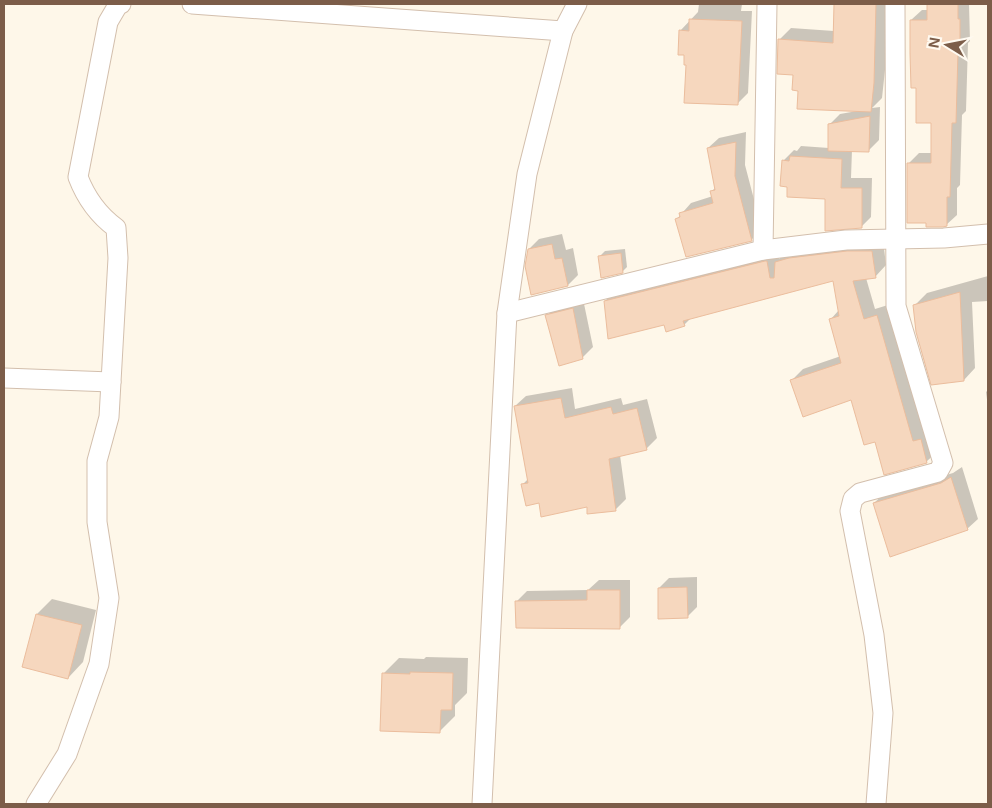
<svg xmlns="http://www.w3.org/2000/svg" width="992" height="808" viewBox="0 0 992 808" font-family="Inter,sans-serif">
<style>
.shadow{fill:#0003}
.building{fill:#f6d7be;stroke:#ebbd9d}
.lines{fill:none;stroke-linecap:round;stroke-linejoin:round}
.minor-casing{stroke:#d3bfad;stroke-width:21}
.minor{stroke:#fff;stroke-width:19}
</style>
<rect width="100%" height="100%" fill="#fef7e9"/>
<g class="shadow">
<path d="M 699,4 L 742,4 L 741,11 L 752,11 L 748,93 L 737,104 L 687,64 L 680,31 L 698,12 Z"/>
<path d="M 836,4 L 887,4 L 885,70 L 882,98 L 872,108 L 880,107 L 879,140 L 869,150 L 852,150 L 851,178 L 872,178 L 871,217 L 861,227 L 826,198 L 789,185 L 783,161 L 794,150 L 797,151 L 801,146 L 829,148 L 829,125 L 840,114 L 857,111 L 799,90 L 794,74 L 779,40 L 791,28 L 834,31 Z"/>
<path d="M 928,4 L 969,4 L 970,41 L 968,43 L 966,111 L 962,115 L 960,185 L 957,188 L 957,215 L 946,225 L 909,163 L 919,153 L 932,153 L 932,122 L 917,86 L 911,20 L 922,10 L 928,10 Z"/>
<path d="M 746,132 L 745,165 L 762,230 L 751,240 L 676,220 L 691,203 L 713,196 L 711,192 L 715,188 L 708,148 L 719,138 Z"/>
<path d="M 562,234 L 566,250 L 573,248 L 578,275 L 568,285 L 529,249 L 539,239 Z"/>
<path d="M 883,240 L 886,265 L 875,277 L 866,278 L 875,309 L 888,305 L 938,451 L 926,462 L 876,441 L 852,399 L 792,380 L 803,369 L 841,356 L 830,320 L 839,310 L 834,279 L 692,317 L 684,325 L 665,324 L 605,301 L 616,290 L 778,250 L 779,259 L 788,251 Z"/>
<path d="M 625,249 L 627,267 L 622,272 L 600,256 L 605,251 Z"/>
<path d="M 988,276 L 988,301 L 972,302 L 975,368 L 964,380 L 915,305 L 927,293 Z"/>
<path d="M 583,299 L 593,347 L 582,358 L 547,316 L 557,305 Z"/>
<path d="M 572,388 L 575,409 L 621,398 L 623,405 L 647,399 L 657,438 L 646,449 L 620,455 L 626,499 L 615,510 L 540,502 L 523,484 L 528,479 L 515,406 L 526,396 Z"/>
<path d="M 988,390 L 988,407 L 986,392 Z"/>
<path d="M 962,467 L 978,519 L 967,529 L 874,503 L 885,493 L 953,473 Z"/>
<path d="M 697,577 L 697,607 L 687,617 L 659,588 L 669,578 Z"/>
<path d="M 599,580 L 630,580 L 630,617 L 620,627 L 517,601 L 527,591 L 588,590 Z"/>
<path d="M 52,599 L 96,610 L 83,662 L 68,678 L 37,614 Z"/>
<path d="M 426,657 L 468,658 L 467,693 L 455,705 L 455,716 L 439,732 L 384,673 L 399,658 L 424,659 Z"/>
</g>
<g class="building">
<path d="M 834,4 L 876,4 L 874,83 L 871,112 L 797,109 L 798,91 L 792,90 L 793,75 L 777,74 L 778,39 L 833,43 Z"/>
<path d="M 927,4 L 958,4 L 958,19 L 960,19 L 960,52 L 958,52 L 956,123 L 952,123 L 950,197 L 947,197 L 947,226 L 943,227 L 926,227 L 926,223 L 907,223 L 907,163 L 931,163 L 931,123 L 916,123 L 916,88 L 911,88 L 910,53 L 910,20 L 927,20 Z"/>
<path d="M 689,19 L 742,21 L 738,105 L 684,103 L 686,65 L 684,65 L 684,55 L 678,55 L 679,30 L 689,31 Z"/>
<path d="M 870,116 L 869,152 L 828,151 L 828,124 Z"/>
<path d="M 736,142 L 735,176 L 752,241 L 686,257 L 675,219 L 680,217 L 679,213 L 713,203 L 710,191 L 715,190 L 707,148 Z"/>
<path d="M 790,156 L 842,159 L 841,188 L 862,188 L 862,228 L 825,231 L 825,199 L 787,197 L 787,187 L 780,186 L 782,160 L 789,161 Z"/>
<path d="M 552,244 L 555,259 L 562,258 L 568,286 L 531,295 L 525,266 L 528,249 Z"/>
<path d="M 847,251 L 872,251 L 876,278 L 853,281 L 864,319 L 877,315 L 913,441 L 921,439 L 927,463 L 884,475 L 875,442 L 864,445 L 851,400 L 803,417 L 790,380 L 841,363 L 829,319 L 839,316 L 833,281 L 683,321 L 685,326 L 666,332 L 664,325 L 608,339 L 604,301 L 765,261 L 767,261 L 770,278 L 774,278 L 775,262 L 789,258 Z"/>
<path d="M 621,253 L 623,273 L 601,278 L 598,256 Z"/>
<path d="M 960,292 L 964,381 L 931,385 L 916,332 L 913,305 Z"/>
<path d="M 573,308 L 583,359 L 559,366 L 545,315 Z"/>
<path d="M 561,398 L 565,418 L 611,407 L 613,414 L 637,408 L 647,450 L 609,459 L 616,511 L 587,514 L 587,507 L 541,517 L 539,503 L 526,506 L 521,484 L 528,483 L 514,406 Z"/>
<path d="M 951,477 L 968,530 L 890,557 L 873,503 L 941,483 Z"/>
<path d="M 687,587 L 688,618 L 658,619 L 658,588 Z"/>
<path d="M 587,590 L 620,590 L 620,629 L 516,628 L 515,601 L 587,600 Z"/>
<path d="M 36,614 L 82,625 L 68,679 L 22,667 Z"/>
<path d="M 410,672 L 453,673 L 452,710 L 441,710 L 440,733 L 380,731 L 382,673 L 410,674 Z"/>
</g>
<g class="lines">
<defs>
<g id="minor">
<path d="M 192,4 L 563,31"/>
<path d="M 763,250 L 767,4"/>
<path d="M 507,313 L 763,250 L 846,240 L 944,238 L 988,234"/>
<path d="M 4,378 L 111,382"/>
<path d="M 36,804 L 67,754 L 99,664 L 109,598 L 97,522 L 97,461 L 109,417 L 118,258 L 116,228 C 97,214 86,198 78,177 L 108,22 L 118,5 L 121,4"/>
<path d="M 482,804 L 507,313 L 527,174 L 563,31 L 577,4"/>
<path d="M 876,804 L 883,713 L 874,635 L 850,511 L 853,499 L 860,493 L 938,472 L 943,463 L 896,306 L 895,4"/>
</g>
</defs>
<use href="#minor" class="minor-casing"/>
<use href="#minor" class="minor"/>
</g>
<rect width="992" height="808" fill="none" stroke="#7c5d49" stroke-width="10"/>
<g transform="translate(947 45) rotate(280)" stroke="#fffaf1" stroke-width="4" paint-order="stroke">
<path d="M0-4L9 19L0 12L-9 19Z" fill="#7c5d49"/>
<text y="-8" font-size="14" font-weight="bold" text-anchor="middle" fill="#7c5d49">N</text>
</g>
</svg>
